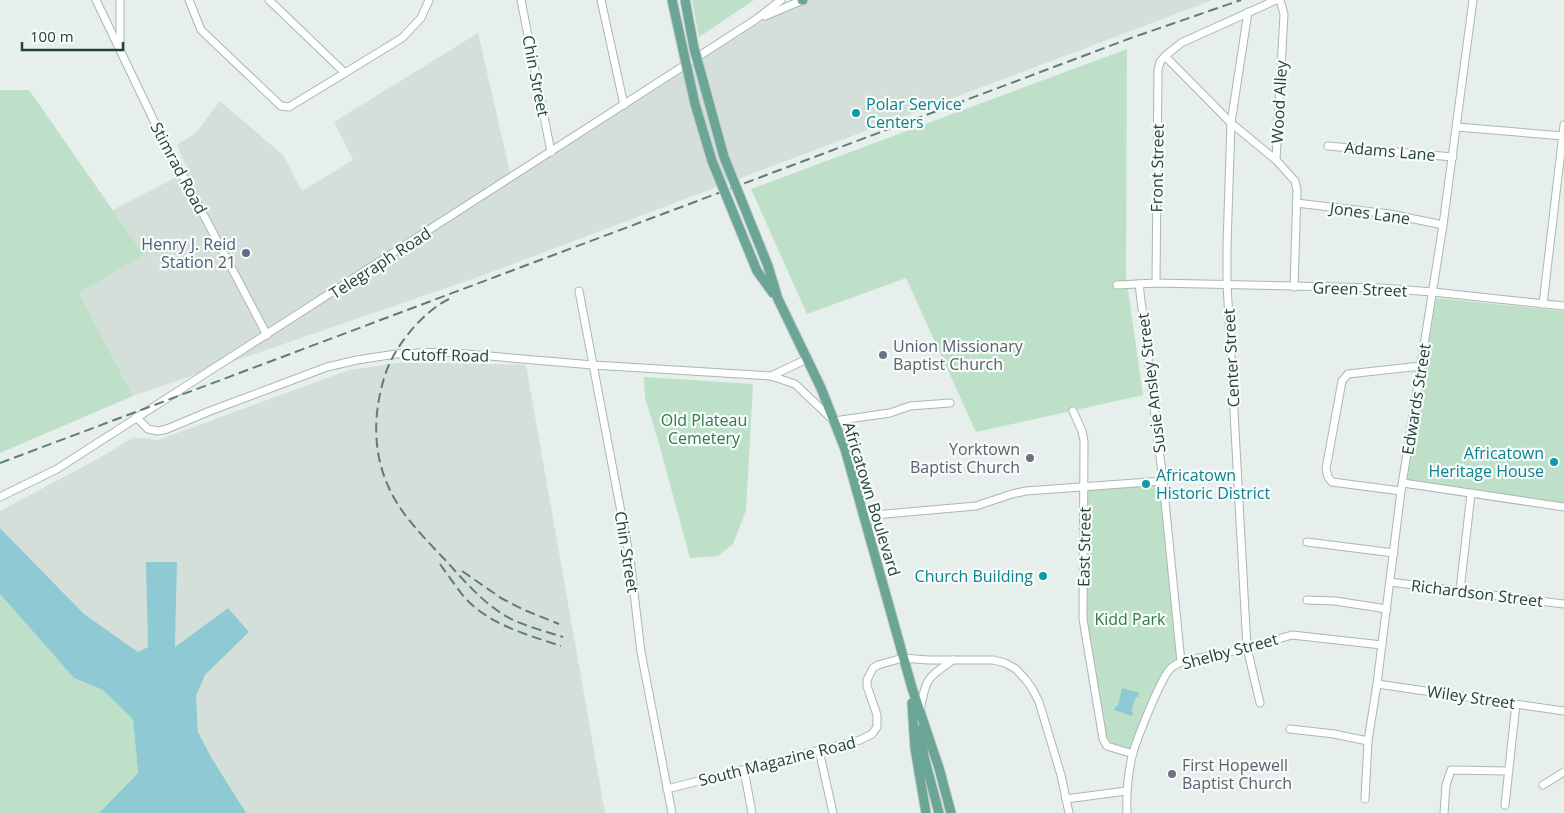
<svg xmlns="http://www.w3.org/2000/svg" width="1564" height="813" viewBox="0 0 1564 813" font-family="'Open Sans',sans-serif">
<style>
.built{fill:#d4dfda}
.green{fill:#bfe0c8}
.water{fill:#8ec9d4}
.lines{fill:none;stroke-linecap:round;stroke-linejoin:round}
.minor-casing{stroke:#a8b8b2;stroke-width:9}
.major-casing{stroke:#c2cac8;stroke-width:11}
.minor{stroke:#fff;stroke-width:7}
.major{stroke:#6aa596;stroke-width:9}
.rail{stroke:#5f7d75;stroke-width:2;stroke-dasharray:10 5;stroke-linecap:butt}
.major-bridge-casing{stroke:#c2cac8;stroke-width:11;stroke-linecap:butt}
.major-bridge{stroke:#6aa596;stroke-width:9}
.culture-dot{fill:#0f9aa8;stroke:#f7fbf9;stroke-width:2}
.service-dot{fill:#5c6f8a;stroke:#f7fbf9;stroke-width:2}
.worship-dot{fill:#6b7280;stroke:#f7fbf9;stroke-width:2}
.labels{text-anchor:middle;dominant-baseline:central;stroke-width:4.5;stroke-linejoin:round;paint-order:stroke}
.street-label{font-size:16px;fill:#24423a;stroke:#f7fbf9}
.culture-label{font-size:16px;fill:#0d838f;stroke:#f7fbf9;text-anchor:start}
.service-label{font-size:16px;fill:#4e5e75;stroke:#f7fbf9;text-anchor:end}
.worship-label{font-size:16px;fill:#5b616d;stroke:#f7fbf9;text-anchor:start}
.park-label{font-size:16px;fill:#2d7a4b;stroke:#f7fbf9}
</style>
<rect width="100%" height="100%" fill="#e6efeb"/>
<g class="built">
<path d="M 795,0 L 1213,0 L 481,276 L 133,396 L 79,293 L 144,255 L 113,210 L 188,171 L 177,145 L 197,132 L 220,101 L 283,155 L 302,191 L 353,160 L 334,122 L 478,33 L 512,181 Z"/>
<path d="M 404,362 L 526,365 L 605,813 L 246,813 L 211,757 L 198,732 L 196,696 L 205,675 L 249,632 L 228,608 L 175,647 L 177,563 L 147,562 L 148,647 L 138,652 L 84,614 L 0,528 L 0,511 L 101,457 L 134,437 L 158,440 L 349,370 Z"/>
</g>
<g class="green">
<path d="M 692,0 L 754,0 L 699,37 Z"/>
<path d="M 1127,49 L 1126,276 L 1143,395 L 976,432 L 906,278 L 807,314 L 751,189 Z"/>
<path d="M 0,90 L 29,90 L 144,255 L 79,293 L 133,396 L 0,453 Z"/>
<path d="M 1436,298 L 1564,311 L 1564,503 L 1407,481 Z"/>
<path d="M 644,377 L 753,384 L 746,510 L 733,544 L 718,556 L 690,558 L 658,440 L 645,398 Z"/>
<path d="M 1163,481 L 1181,662 L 1172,667 L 1133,754 L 1107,746 L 1083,619 L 1085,488 Z"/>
<path d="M 0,594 L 74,678 L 103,690 L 133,718 L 138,773 L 99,813 L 0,813 Z"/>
</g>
<g class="water">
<path d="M 0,528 L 84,614 L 138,652 L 148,647 L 146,562 L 177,562 L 175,647 L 228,608 L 249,632 L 205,675 L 196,696 L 198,732 L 211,757 L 246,813 L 99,813 L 138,773 L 133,719 L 103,690 L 74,678 L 0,594 Z"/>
<path d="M 1122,688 L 1139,693 L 1138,697 L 1136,697 L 1131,711 L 1133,712 L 1132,716 L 1114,710 L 1116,706 L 1118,706 Z"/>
</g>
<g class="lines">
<defs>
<g id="minor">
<path d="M 96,0 L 155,123 L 267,335"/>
<path d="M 189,0 L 201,30 L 281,106 L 289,107 L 402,38 L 421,18 L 429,0"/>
<path d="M 269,0 L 345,73"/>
<path d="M 521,0 L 551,152"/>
<path d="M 601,0 L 624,105"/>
<path d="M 1280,0 L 1284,14 L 1276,160 L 1295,181 L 1297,190 L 1294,287"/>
<path d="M 1248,12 L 1231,123 L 1227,245 L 1227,284 L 1247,648 L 1260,703"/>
<path d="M 765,16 L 803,0"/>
<path d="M 120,49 L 120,0"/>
<path d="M 1165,56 L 1231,123 L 1276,160"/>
<path d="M 1457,127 L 1563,136"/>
<path d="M 1328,146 L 1453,157"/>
<path d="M 1296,203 L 1390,214 L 1443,225"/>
<path d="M 1156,283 L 1158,70 L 1160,62 L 1165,56 L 1181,43 L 1276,0"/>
<path d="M 1139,284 L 1163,481 L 1181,662"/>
<path d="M 1117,285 L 1156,283 L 1381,288 L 1433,292 L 1564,306"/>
<path d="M 579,291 L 630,559 L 641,652 L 672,813"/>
<path d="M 1543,304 L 1564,125"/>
<path d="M 771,376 L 807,359"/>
<path d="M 1073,411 L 1082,431 L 1084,441 L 1083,619 L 1103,739 L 1107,746 L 1133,754"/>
<path d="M 136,417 L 148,429 L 158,431 L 167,429 L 210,411 L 327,367 L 357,360 L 396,354 L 442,352 L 593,365 L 771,376 L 795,384 L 834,421 L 890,413 L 910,406 L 950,403"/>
<path d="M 1403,483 L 1564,507"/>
<path d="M 1401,491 L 1332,482 L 1328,477 L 1326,469 L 1342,381 L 1348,374 L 1421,366"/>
<path d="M 0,497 L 57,469 L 755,20 L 781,0"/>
<path d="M 863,516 L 976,506 L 1012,494 L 1026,491 L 1163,481"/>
<path d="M 1307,542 L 1394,553"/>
<path d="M 1390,582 L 1564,604"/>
<path d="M 1460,590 L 1471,494"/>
<path d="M 1307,600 L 1335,601 L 1387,609"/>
<path d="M 1377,684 L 1564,711"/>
<path d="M 920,711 C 926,678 926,679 953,660"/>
<path d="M 1290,729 L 1334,734 L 1368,741"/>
<path d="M 819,750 L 833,813"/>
<path d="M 744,770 L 752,813"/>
<path d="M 1543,785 L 1564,772"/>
<path d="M 667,789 L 860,740 L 872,734 L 877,727 L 877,715 L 867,686 L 867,680 L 873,668 L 878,665 L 903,658 L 928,660 L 993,660 L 1005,663 L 1016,669 L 1026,680 L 1033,690 L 1039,702 L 1061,775 L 1069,813"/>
<path d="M 1066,799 L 1126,791"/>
<path d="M 1365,799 L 1368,741 L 1377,684 L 1401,491 L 1443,225 L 1473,0"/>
<path d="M 1505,805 L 1516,704"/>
<path d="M 1127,813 C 1126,793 1128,775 1132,756 C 1136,741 1161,677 1171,668 C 1174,665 1178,664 1181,662 L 1247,648 L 1292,635 L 1382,645"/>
<path d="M 1444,813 L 1446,785 L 1451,770 L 1508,771"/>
</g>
<g id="major">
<path d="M 802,0 L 803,0"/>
<path d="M 768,266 L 778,299 L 821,388 L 845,449 L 912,688 L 939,768 L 951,813"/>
<path d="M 757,271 L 773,293"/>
<path d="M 912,703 L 915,748 L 926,813"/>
<path d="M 921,729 L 924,757 L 939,813"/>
</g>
</defs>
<use href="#minor" class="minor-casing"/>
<use href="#major" class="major-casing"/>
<use href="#minor" class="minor"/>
<use href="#major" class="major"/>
<g class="rail">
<path d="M 449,299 C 422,312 394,347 385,375 C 370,423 373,470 403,512 C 416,530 433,547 448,563 C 467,584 487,607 513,620 C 529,627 547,632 563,637"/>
<path d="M 0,463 L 1131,38 L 1241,0"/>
<path d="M 440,564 C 448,575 456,587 465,598 C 490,625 528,635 561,646"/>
<path d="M 462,571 L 501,598 L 522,609 L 559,624"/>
</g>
<defs>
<g id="major-bridge">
<path d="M 672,0 L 695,104 L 712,161 L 757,271"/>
<path d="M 685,0 L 694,48 L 724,157 L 768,266"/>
</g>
</defs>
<use href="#major-bridge" class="major-bridge-casing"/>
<use href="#major-bridge" class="major-bridge"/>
</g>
<g class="culture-dot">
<circle cx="856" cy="113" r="5"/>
<circle cx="1554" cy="462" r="5"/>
<circle cx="1146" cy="484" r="5"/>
<circle cx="1043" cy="576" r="5"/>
</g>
<circle class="service-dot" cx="246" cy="253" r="5"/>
<g class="worship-dot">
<circle cx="883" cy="355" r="5"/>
<circle cx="1030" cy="458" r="5"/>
<circle cx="1172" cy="774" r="5"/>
</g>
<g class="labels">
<g class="street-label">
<text transform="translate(536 76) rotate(79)">Chin Street</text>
<text transform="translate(1279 102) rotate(-87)">Wood Alley</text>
<text transform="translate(1390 151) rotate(5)">Adams Lane</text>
<text transform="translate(179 168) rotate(62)">Stimrad Road</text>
<text transform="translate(1157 168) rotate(-89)">Front Street</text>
<text transform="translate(1370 213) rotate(8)">Jones Lane</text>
<text transform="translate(380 263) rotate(-33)">Telegraph Road</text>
<text transform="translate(1360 289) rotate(2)">Green Street</text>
<text transform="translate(445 355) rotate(1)">Cutoff Road</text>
<text transform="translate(1231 358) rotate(-93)">Center Street</text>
<text transform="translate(1151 383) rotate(-97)">Susie Ansley Street</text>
<text transform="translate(1416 399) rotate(-81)">Edwards Street</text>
<text transform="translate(872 499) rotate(73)">Africatown Boulevard</text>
<text transform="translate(1084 547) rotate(-89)">East Street</text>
<text transform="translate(627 552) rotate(81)">Chin Street</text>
<text transform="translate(1477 593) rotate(7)">Richardson Street</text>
<text transform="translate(1230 651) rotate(-15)">Shelby Street</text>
<text transform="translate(1471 697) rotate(8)">Wiley Street</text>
<text transform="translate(777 761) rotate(-14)">South Magazine Road</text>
</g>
<g class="culture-label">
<text x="866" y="104">Polar Service<tspan x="866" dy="18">Centers</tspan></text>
<text x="1544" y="453" text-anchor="end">Africatown<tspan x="1544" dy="18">Heritage House</tspan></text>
<text x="1156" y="475">Africatown<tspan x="1156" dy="18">Historic District</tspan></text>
<text x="1033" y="576" text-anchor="end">Church Building</text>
</g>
<g class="service-label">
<text x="236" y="244">Henry J. Reid<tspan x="236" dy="18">Station 21</tspan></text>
</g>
<g class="worship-label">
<text x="893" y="346">Union Missionary<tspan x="893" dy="18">Baptist Church</tspan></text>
<text x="1020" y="449" text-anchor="end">Yorktown<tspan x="1020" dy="18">Baptist Church</tspan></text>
<text x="1182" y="765">First Hopewell<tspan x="1182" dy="18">Baptist Church</tspan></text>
</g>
<g class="park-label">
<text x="704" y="420">Old Plateau<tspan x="704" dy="18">Cemetery</tspan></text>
<text x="1130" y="619">Kidd Park</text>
</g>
</g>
<path d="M22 42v8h101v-8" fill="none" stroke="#24423a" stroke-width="2.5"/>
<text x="30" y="42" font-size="15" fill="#24423a" stroke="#f7fbf9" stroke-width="4" paint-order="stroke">100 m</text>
</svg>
